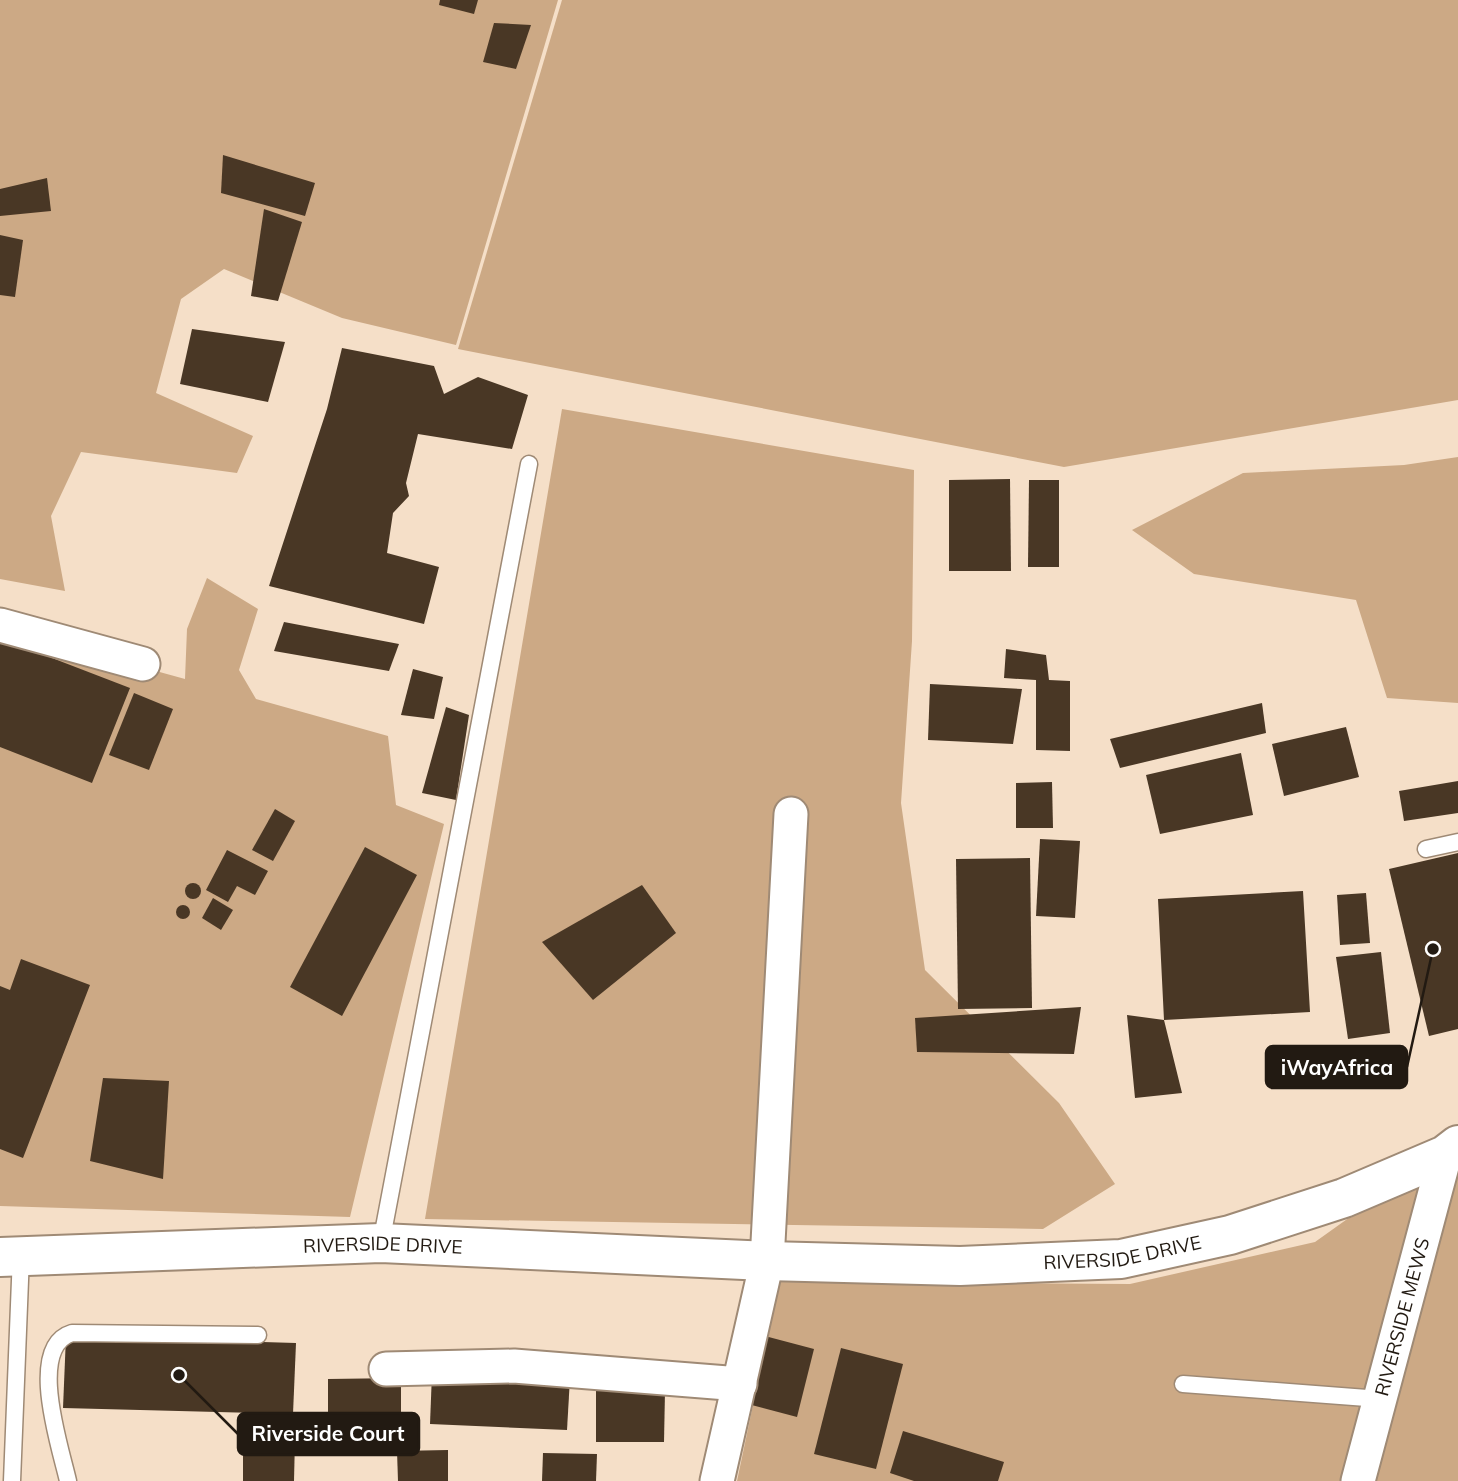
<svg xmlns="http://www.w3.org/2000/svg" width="1458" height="1481" viewBox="0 0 1458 1481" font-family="Mulish,sans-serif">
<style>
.green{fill:#cca985}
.building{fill:#493725}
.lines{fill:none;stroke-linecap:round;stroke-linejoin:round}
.service-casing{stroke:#9f8a75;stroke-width:19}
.minor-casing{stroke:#9f8a75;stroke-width:37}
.tertiary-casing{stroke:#9f8a75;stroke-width:42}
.service{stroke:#fff;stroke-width:16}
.minor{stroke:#fff;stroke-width:33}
.tertiary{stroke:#fff;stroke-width:38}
.labels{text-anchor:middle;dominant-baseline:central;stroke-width:7;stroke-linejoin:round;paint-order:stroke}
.street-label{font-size:19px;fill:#221a12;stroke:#fff}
.leader{fill:none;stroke:#221a12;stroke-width:2.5}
.callout-dot{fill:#221a12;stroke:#fff;stroke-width:2.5}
.callout{fill:#221a12;stroke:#221a12;stroke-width:2.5}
.callout-label{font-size:21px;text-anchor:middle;font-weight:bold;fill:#fff}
</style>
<rect width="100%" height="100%" fill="#f5dfc8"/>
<g class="green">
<path d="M 0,0 L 558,0 L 456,345 L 342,318 L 224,269 L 181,299 L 156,393 L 253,436 L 237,473 L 81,452 L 51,516 L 65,591 L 0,579 Z"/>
<path d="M 562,0 L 1458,0 L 1458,400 L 1064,467 L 458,349 Z"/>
<path d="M 562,409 L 914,470 L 912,641 L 901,803 L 925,970 L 1059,1103 L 1115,1184 L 1043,1229 L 425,1219 Z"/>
<path d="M 1458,457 L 1458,703 L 1387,698 L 1356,600 L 1194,574 L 1132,530 L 1243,473 L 1404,465 Z"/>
<path d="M 207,578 L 258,609 L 239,670 L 256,699 L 388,736 L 396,805 L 444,824 L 350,1217 L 0,1206 L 0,628 L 185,679 L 187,629 Z"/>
<path d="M 1458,1140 L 1458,1481 L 737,1481 L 779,1282 L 1130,1284 L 1315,1242 Z"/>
</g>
<g class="building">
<path d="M 440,0 L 478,0 L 474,14 L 439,5 Z"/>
<path d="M 494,23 L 531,25 L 516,69 L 483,62 Z"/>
<path d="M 223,155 L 315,183 L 305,216 L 221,193 Z"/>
<path d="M 47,178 L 51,211 L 0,216 L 0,189 Z"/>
<path d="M 264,209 L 302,222 L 278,301 L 251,296 Z"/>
<path d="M 0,235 L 23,240 L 15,297 L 0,295 Z"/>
<path d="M 192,329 L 285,342 L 268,402 L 180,384 Z"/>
<path d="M 342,348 L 434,366 L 444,394 L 478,377 L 528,395 L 512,449 L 418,434 L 406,483 L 409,496 L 393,513 L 387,553 L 439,567 L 424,624 L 269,586 L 327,409 Z"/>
<path d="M 1010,479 L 1011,571 L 949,571 L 949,480 Z"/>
<path d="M 1029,480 L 1059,480 L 1059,567 L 1028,567 Z"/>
<path d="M 284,622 L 399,644 L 389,671 L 274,651 Z"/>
<path d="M 0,638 L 130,688 L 92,783 L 0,747 Z"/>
<path d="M 1006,649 L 1046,655 L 1049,680 L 1070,681 L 1070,751 L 1036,750 L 1036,680 L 1004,678 Z"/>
<path d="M 413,669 L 443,677 L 434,719 L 401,715 Z"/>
<path d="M 930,684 L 1022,689 L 1013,744 L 928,740 Z"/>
<path d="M 134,693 L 173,709 L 149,770 L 109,755 Z"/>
<path d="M 1262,703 L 1266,733 L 1120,768 L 1110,739 Z"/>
<path d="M 446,707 L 469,715 L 456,800 L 422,793 Z"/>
<path d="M 1346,727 L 1359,777 L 1284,796 L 1272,744 Z"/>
<path d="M 1241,753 L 1253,815 L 1160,834 L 1146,775 Z"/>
<path d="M 1458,781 L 1458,813 L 1404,821 L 1399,791 Z"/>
<path d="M 1052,782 L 1053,828 L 1016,828 L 1016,783 Z"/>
<path d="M 275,809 L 295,821 L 273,861 L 252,850 Z"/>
<path d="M 1040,839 L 1080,841 L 1075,918 L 1036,916 Z"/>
<path d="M 365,847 L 417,875 L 342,1016 L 290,987 Z"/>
<path d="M 227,850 L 268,871 L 255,895 L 237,886 L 228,902 L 206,890 Z"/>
<path d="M 1458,853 L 1458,1029 L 1429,1036 L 1389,869 Z"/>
<path d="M 1030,858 L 1032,1008 L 958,1009 L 956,859 Z"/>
<circle cx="193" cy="891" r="8"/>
<path d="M 642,885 L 676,933 L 593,1000 L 542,942 Z"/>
<path d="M 1303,891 L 1310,1012 L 1164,1020 L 1182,1093 L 1135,1098 L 1127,1015 L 1164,1020 L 1158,899 Z"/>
<path d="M 1366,893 L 1370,943 L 1340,945 L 1337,895 Z"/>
<path d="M 213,898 L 233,910 L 221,930 L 202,918 Z"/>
<circle cx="183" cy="912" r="7"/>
<path d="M 1381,952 L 1390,1033 L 1348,1039 L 1336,957 Z"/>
<path d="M 21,959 L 90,985 L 23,1158 L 0,1149 L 0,986 L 10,990 Z"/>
<path d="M 1081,1007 L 1074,1054 L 917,1052 L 915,1018 Z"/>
<path d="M 103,1078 L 169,1081 L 163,1179 L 90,1161 Z"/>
<path d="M 761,1335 L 814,1349 L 797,1417 L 744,1403 Z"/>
<path d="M 66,1336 L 296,1343 L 293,1414 L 63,1408 Z"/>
<path d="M 841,1348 L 903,1364 L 876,1469 L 814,1454 Z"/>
<path d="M 432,1373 L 570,1378 L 567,1430 L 430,1424 Z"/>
<path d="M 401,1378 L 401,1442 L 328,1443 L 328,1379 Z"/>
<path d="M 596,1390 L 665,1391 L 664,1442 L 596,1442 Z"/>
<path d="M 903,1431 L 1004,1462 L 998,1481 L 914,1481 L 890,1473 Z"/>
<path d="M 243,1437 L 295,1438 L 294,1481 L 243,1481 Z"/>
<path d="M 448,1450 L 448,1481 L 398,1481 L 397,1451 Z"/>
<path d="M 543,1453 L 597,1454 L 596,1481 L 542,1481 Z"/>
</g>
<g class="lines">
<defs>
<g id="service">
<path d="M 1426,849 L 1458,842"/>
<path d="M 381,1243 L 529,464"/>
<path d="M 1183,1384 L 1380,1399"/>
<path d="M 12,1481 L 21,1255"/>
<path d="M 68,1481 C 61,1449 26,1347 72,1333 L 258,1335"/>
</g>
<g id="minor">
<path d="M 0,625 L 143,664"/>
<path d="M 386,1369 L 514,1366 L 740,1384"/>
<path d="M 717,1481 L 767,1261 L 791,814"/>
<path id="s1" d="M 1358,1481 L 1445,1155"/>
</g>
<g id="tertiary">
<path id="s2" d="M 0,1257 L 381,1243 L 767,1261 L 960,1266 L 1121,1259 L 1230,1235 L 1344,1198 L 1445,1155 L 1458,1145"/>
</g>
</defs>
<use href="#service" class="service-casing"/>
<use href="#minor" class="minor-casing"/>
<use href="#tertiary" class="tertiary-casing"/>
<use href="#service" class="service"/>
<use href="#minor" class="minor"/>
<use href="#tertiary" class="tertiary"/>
</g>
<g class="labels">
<g class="street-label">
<text stroke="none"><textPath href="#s2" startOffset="383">RIVERSIDE DRIVE</textPath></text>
<text stroke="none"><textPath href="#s2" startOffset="1124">RIVERSIDE DRIVE</textPath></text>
<text stroke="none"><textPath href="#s1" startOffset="170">RIVERSIDE MEWS</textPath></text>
</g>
</g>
<path class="leader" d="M1433 949L1407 1067M179 1375L238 1434"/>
<g class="callout-dot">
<circle cx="1433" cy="949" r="7"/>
<circle cx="179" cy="1375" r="7"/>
</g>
<g class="callout">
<rect x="1266" y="1046" width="141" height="42" rx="7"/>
<rect x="238" y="1413" width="181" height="42" rx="7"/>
</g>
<g class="callout-label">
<text x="1337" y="1075">iWayAfrica</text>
<text x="328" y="1441">Riverside Court</text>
</g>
</svg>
